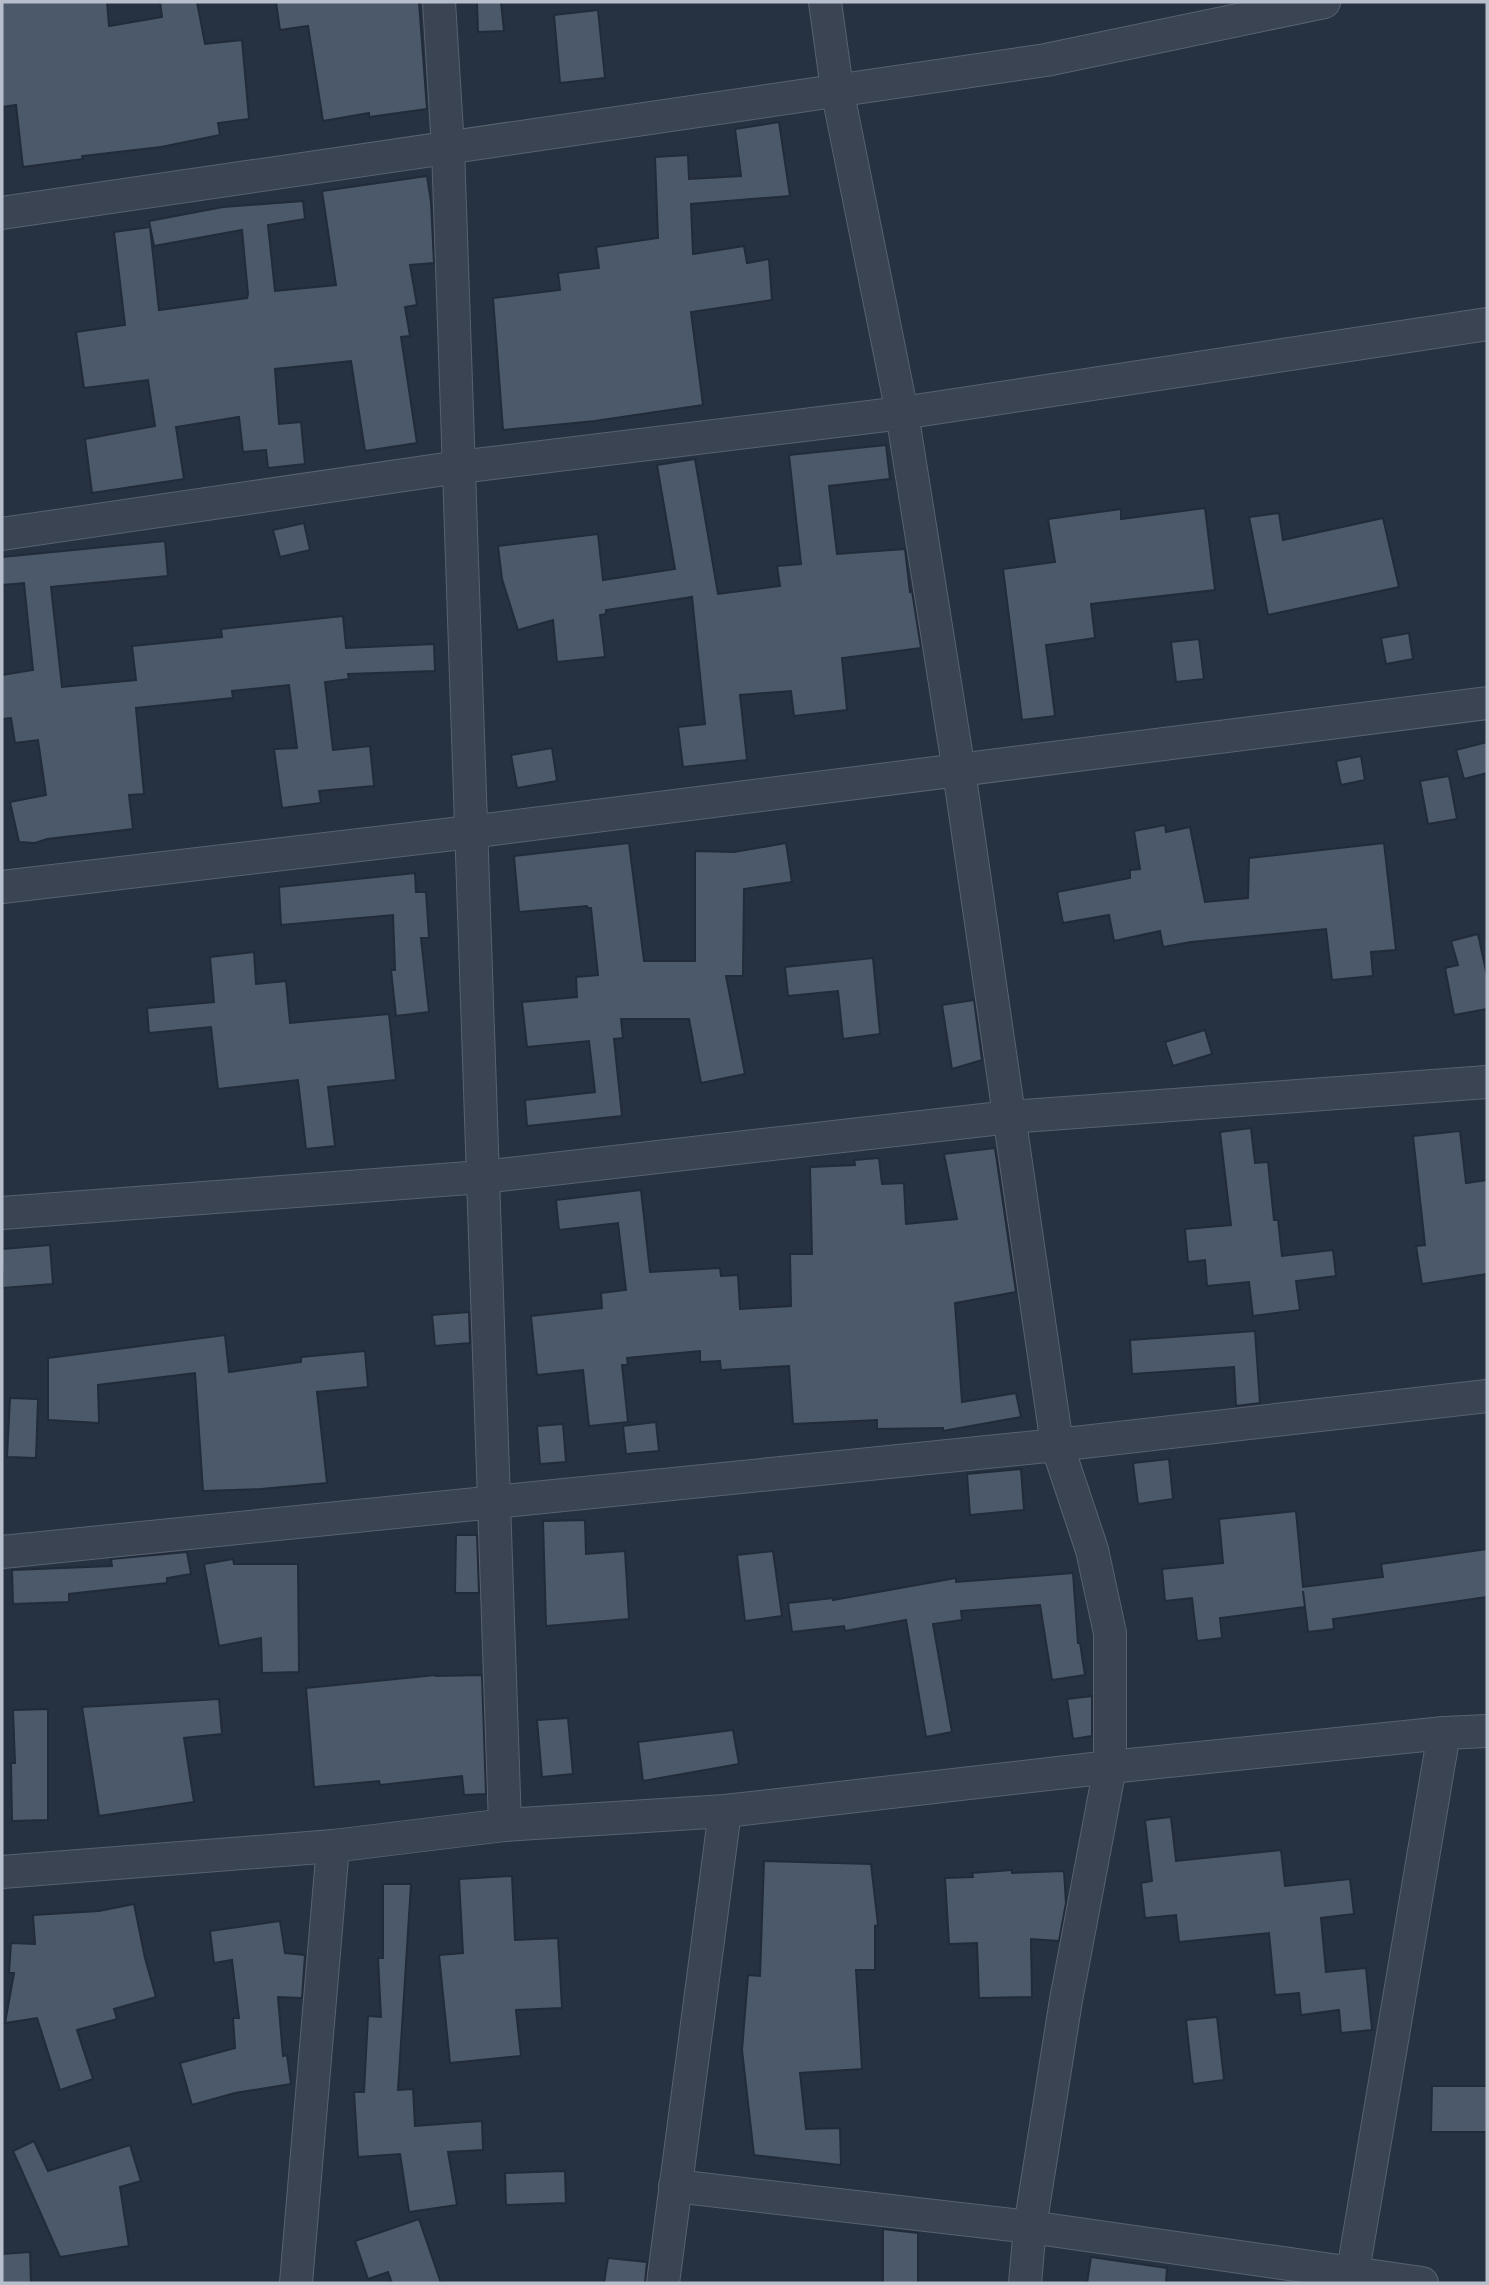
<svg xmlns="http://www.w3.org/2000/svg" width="1489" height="2285" viewBox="0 0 1489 2285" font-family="Quicksand,sans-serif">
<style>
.building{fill:#4c596b;stroke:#212b39;stroke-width:2}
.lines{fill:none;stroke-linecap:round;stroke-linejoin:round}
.minor-casing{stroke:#58626f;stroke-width:34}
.minor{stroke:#3a4452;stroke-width:32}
</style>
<rect width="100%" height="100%" fill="#263242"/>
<g class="building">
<path d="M 2,2 L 107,2 L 109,26 L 162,17 L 160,2 L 197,2 L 205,44 L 242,40 L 249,119 L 218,123 L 220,135 L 161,147 L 82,156 L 83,159 L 23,167 L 16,105 L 2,107 Z"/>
<path d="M 276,2 L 419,2 L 427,109 L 369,117 L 369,113 L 323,121 L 308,26 L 280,30 Z"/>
<path d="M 477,2 L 501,2 L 504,31 L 478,32 Z"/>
<path d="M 598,10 L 605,78 L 560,83 L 554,15 Z"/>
<path d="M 779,122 L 790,196 L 691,204 L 693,254 L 744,246 L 747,263 L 769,259 L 772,300 L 691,312 L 703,405 L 595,421 L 503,430 L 493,298 L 560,290 L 558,273 L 599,268 L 596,247 L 658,238 L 655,157 L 688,155 L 689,179 L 741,176 L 735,129 Z"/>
<path d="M 427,176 L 431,202 L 434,263 L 410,265 L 417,305 L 405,307 L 410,336 L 401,337 L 417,443 L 365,451 L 351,361 L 275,369 L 279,424 L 301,422 L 305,464 L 268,468 L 266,450 L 243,452 L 239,417 L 176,427 L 184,479 L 92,493 L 85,439 L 155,426 L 148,380 L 84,388 L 76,332 L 125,325 L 114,232 L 150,227 L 159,310 L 247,298 L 248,294 L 242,230 L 154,246 L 149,221 L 223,207 L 303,201 L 305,219 L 268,225 L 275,291 L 336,285 L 322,191 Z"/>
<path d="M 886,445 L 890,479 L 829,486 L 837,554 L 905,549 L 910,592 L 912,591 L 921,648 L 842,658 L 847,710 L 794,716 L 791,691 L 740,695 L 747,760 L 683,767 L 678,727 L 705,724 L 692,597 L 606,610 L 606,614 L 600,615 L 605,657 L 557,662 L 553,620 L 518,630 L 502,579 L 498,546 L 598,534 L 603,580 L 675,569 L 657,465 L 695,459 L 718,594 L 780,586 L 777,566 L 801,564 L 789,455 Z"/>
<path d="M 1205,508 L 1215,590 L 1091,604 L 1095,638 L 1046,645 L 1055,716 L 1022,720 L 1003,569 L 1055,562 L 1048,519 L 1121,509 L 1121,519 Z"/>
<path d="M 1279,513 L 1283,540 L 1383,518 L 1399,587 L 1268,615 L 1249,517 Z"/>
<path d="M 304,523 L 310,550 L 280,557 L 273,530 Z"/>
<path d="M 165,541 L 168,576 L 51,587 L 62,687 L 136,680 L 132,646 L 222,637 L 221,629 L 343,616 L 346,648 L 434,644 L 435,671 L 348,674 L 349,679 L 325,682 L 333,750 L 370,746 L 374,786 L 319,791 L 321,803 L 282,808 L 274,749 L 297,748 L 289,685 L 232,691 L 233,698 L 136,708 L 144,794 L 129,795 L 133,829 L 47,839 L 35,843 L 19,842 L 10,802 L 46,795 L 38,740 L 15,743 L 11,718 L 2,719 L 2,675 L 33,670 L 24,583 L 2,585 L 2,557 Z"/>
<path d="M 1409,633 L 1413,659 L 1386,664 L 1381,638 Z"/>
<path d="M 1199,639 L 1204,679 L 1176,682 L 1171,642 Z"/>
<path d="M 1487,742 L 1487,773 L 1464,779 L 1456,750 Z"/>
<path d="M 552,748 L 557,781 L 517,788 L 511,755 Z"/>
<path d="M 1361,756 L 1365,780 L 1341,785 L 1336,761 Z"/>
<path d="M 1449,776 L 1457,819 L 1428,824 L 1420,781 Z"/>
<path d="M 1165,825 L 1166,832 L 1190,827 L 1205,902 L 1248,898 L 1249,858 L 1384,843 L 1396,950 L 1371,952 L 1373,976 L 1332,980 L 1326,929 L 1191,942 L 1163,947 L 1160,931 L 1114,941 L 1109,915 L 1063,923 L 1057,892 L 1130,878 L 1130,870 L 1140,869 L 1134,831 Z"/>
<path d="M 629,843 L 644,961 L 695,961 L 695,851 L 734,852 L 786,843 L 792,882 L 744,889 L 743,976 L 726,976 L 745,1074 L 701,1083 L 689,1019 L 621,1019 L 623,1038 L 614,1039 L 622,1116 L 527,1126 L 525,1100 L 595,1092 L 589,1041 L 527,1047 L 522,1002 L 577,997 L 576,977 L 598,975 L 591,908 L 588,908 L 587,906 L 519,912 L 514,856 Z"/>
<path d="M 415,873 L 416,892 L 426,892 L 429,938 L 421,938 L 429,1012 L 396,1016 L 391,970 L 395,970 L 393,915 L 281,925 L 279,887 Z"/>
<path d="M 1478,934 L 1487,976 L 1487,1009 L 1454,1015 L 1445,968 L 1458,965 L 1451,941 Z"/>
<path d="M 254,952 L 256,984 L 286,981 L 290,1023 L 389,1014 L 396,1080 L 328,1087 L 335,1146 L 306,1149 L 298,1080 L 218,1089 L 211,1027 L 149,1033 L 147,1008 L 214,1002 L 210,957 Z"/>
<path d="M 873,958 L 880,1034 L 843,1039 L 838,991 L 788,996 L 785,967 Z"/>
<path d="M 974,1000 L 982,1060 L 952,1069 L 942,1005 Z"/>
<path d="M 1205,1030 L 1212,1054 L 1173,1066 L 1165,1042 Z"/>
<path d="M 1251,1128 L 1255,1163 L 1268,1162 L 1274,1220 L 1278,1220 L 1282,1256 L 1333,1250 L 1336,1276 L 1296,1281 L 1300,1310 L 1253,1316 L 1249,1282 L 1207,1286 L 1205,1260 L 1188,1262 L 1185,1229 L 1231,1225 L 1220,1132 Z"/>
<path d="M 1460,1131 L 1466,1183 L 1487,1180 L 1487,1274 L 1422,1284 L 1416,1246 L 1425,1245 L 1413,1136 Z"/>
<path d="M 995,1148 L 1016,1292 L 955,1303 L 962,1402 L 1016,1393 L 1021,1417 L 943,1431 L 943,1428 L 877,1429 L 877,1420 L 793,1424 L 789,1366 L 721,1370 L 720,1361 L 700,1362 L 700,1351 L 627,1358 L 628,1365 L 622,1365 L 628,1422 L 589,1426 L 583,1370 L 537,1375 L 531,1316 L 602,1308 L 601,1293 L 626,1290 L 618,1223 L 559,1230 L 556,1200 L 641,1190 L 650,1272 L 720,1268 L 721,1276 L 738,1275 L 740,1309 L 791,1306 L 790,1254 L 812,1254 L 810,1167 L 855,1165 L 854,1160 L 879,1158 L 882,1184 L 904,1183 L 906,1224 L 957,1219 L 944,1154 Z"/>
<path d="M 50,1245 L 53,1284 L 3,1288 L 2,1249 Z"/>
<path d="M 469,1312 L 470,1343 L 435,1346 L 432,1315 Z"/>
<path d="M 1255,1331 L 1260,1403 L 1236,1406 L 1234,1367 L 1132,1374 L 1130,1340 Z"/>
<path d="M 225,1335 L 229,1372 L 301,1362 L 301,1357 L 365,1351 L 368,1387 L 317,1392 L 327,1483 L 261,1489 L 203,1491 L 195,1373 L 98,1385 L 99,1423 L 48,1420 L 48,1358 Z"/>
<path d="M 10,1398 L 38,1399 L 36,1458 L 7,1457 Z"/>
<path d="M 656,1422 L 659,1451 L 626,1454 L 623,1426 Z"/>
<path d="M 563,1424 L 566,1462 L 540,1464 L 537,1426 Z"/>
<path d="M 1169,1459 L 1173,1499 L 1138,1504 L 1133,1463 Z"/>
<path d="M 1021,1469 L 1024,1510 L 970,1515 L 967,1474 Z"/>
<path d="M 1296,1511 L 1303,1587 L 1383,1577 L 1381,1564 L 1487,1549 L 1487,1597 L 1333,1619 L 1334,1629 L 1308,1632 L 1303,1591 L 1305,1607 L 1220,1618 L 1222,1638 L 1197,1641 L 1192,1598 L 1165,1601 L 1162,1569 L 1223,1563 L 1219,1519 Z"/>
<path d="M 585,1520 L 586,1554 L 625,1551 L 629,1619 L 546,1626 L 543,1521 Z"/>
<path d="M 456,1535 L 477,1535 L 479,1593 L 455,1593 Z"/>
<path d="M 773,1551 L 782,1616 L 745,1621 L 737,1555 Z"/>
<path d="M 187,1552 L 191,1574 L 167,1578 L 167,1583 L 69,1594 L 69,1602 L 13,1604 L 12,1570 L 112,1566 L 111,1559 Z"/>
<path d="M 233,1559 L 234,1564 L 298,1564 L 299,1672 L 262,1673 L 261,1638 L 219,1646 L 204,1564 Z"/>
<path d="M 1073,1573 L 1078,1643 L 1080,1643 L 1085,1675 L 1052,1680 L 1040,1605 L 961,1611 L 962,1620 L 933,1624 L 952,1732 L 926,1737 L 906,1620 L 845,1631 L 844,1626 L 792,1632 L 788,1603 L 833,1598 L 833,1600 L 956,1578 L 956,1582 Z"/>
<path d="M 436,1675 L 436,1676 L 482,1675 L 486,1794 L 464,1795 L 462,1776 L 380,1785 L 379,1781 L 314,1787 L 306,1688 Z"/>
<path d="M 1092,1696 L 1092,1736 L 1073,1739 L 1067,1699 Z"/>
<path d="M 219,1699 L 222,1734 L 184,1738 L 194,1802 L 99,1816 L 82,1707 Z"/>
<path d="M 48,1709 L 48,1820 L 12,1821 L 11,1763 L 15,1763 L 13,1710 Z"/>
<path d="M 568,1718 L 573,1774 L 542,1777 L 537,1720 Z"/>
<path d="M 733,1730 L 739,1764 L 643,1781 L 638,1742 Z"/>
<path d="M 1171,1817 L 1176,1861 L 1281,1850 L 1285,1886 L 1350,1879 L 1354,1914 L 1321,1918 L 1326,1972 L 1366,1968 L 1372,2030 L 1341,2033 L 1339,2010 L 1301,2015 L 1299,1993 L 1275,1995 L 1269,1933 L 1179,1942 L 1176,1915 L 1145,1918 L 1141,1883 L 1152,1881 L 1145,1820 Z"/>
<path d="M 764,1861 L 871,1864 L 878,1925 L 875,1926 L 875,1970 L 856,1970 L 862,2069 L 800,2073 L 806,2129 L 840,2128 L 841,2165 L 754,2155 L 742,2050 L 748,1975 L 760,1976 Z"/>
<path d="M 1012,1870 L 1012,1873 L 1064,1871 L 1066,1903 L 1059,1941 L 1031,1939 L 1032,1997 L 979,1998 L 977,1943 L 949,1944 L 945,1878 L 973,1877 L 972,1873 Z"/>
<path d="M 512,1876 L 515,1940 L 558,1938 L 562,2008 L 516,2010 L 521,2056 L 450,2063 L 439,1955 L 463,1953 L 459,1879 Z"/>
<path d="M 383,1884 L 411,1884 L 398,2090 L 413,2089 L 415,2126 L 482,2121 L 483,2150 L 448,2152 L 457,2205 L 409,2212 L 400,2154 L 358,2157 L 354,2092 L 364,2092 L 368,2016 L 381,2017 L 378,1958 L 383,1958 Z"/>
<path d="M 134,1904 L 145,1958 L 156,1997 L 114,2009 L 117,2019 L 77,2030 L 93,2079 L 60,2090 L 37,2018 L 5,2023 L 14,1973 L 9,1973 L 11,1943 L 35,1944 L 33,1915 L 99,1911 Z"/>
<path d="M 280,1921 L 285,1953 L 305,1955 L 302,1998 L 278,1997 L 283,2056 L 287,2055 L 291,2084 L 235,2093 L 192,2105 L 180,2063 L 235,2048 L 233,2018 L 239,2018 L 232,1960 L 214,1963 L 210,1931 Z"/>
<path d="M 1217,2017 L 1224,2080 L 1193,2084 L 1186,2020 Z"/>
<path d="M 1432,2086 L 1487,2086 L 1487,2132 L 1431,2132 Z"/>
<path d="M 34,2141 L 48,2171 L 130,2145 L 141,2181 L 120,2187 L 129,2246 L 60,2257 L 13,2151 Z"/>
<path d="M 565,2171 L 566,2203 L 506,2205 L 505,2173 Z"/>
<path d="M 419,2219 L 441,2283 L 392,2283 L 388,2272 L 368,2279 L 355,2241 Z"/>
<path d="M 883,2229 L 918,2233 L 918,2283 L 883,2283 Z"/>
<path d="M 30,2252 L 31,2283 L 2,2283 L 2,2254 Z"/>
<path d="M 1091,2257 L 1167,2268 L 1166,2283 L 1087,2283 Z"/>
<path d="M 608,2258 L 647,2262 L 645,2283 L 604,2283 Z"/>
</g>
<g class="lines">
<defs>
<g id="minor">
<path d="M 439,2 L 448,148 L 505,1825"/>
<path d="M 825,2 L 837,89 L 902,413 L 959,771 L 1057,1445 L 1092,1550 L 1110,1633 L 1110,1767 L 1066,2000 L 1030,2227 L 1025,2283"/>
<path d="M 2,213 L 1046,60 L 1324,2"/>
<path d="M 2,534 L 459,467 L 902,413 L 1487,324"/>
<path d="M 2,887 L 470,832 L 1487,703"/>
<path d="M 2,1213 L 482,1177 L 1010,1117 L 1487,1082"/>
<path d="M 2,1552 L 1057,1445 L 1487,1396"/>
<path d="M 2,1872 L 333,1846 L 505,1825 L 725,1811 L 1110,1767 L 1444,1733 L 1487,1731"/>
<path d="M 675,2186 L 1030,2227 L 1422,2283"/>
<path d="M 296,2283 L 333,1846"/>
<path d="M 663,2283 L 725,1811"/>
<path d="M 1351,2283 L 1444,1733"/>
</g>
</defs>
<use href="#minor" class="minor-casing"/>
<use href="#minor" class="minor"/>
</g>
<rect width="1489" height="2285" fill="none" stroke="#b7bfcc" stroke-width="7"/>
</svg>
